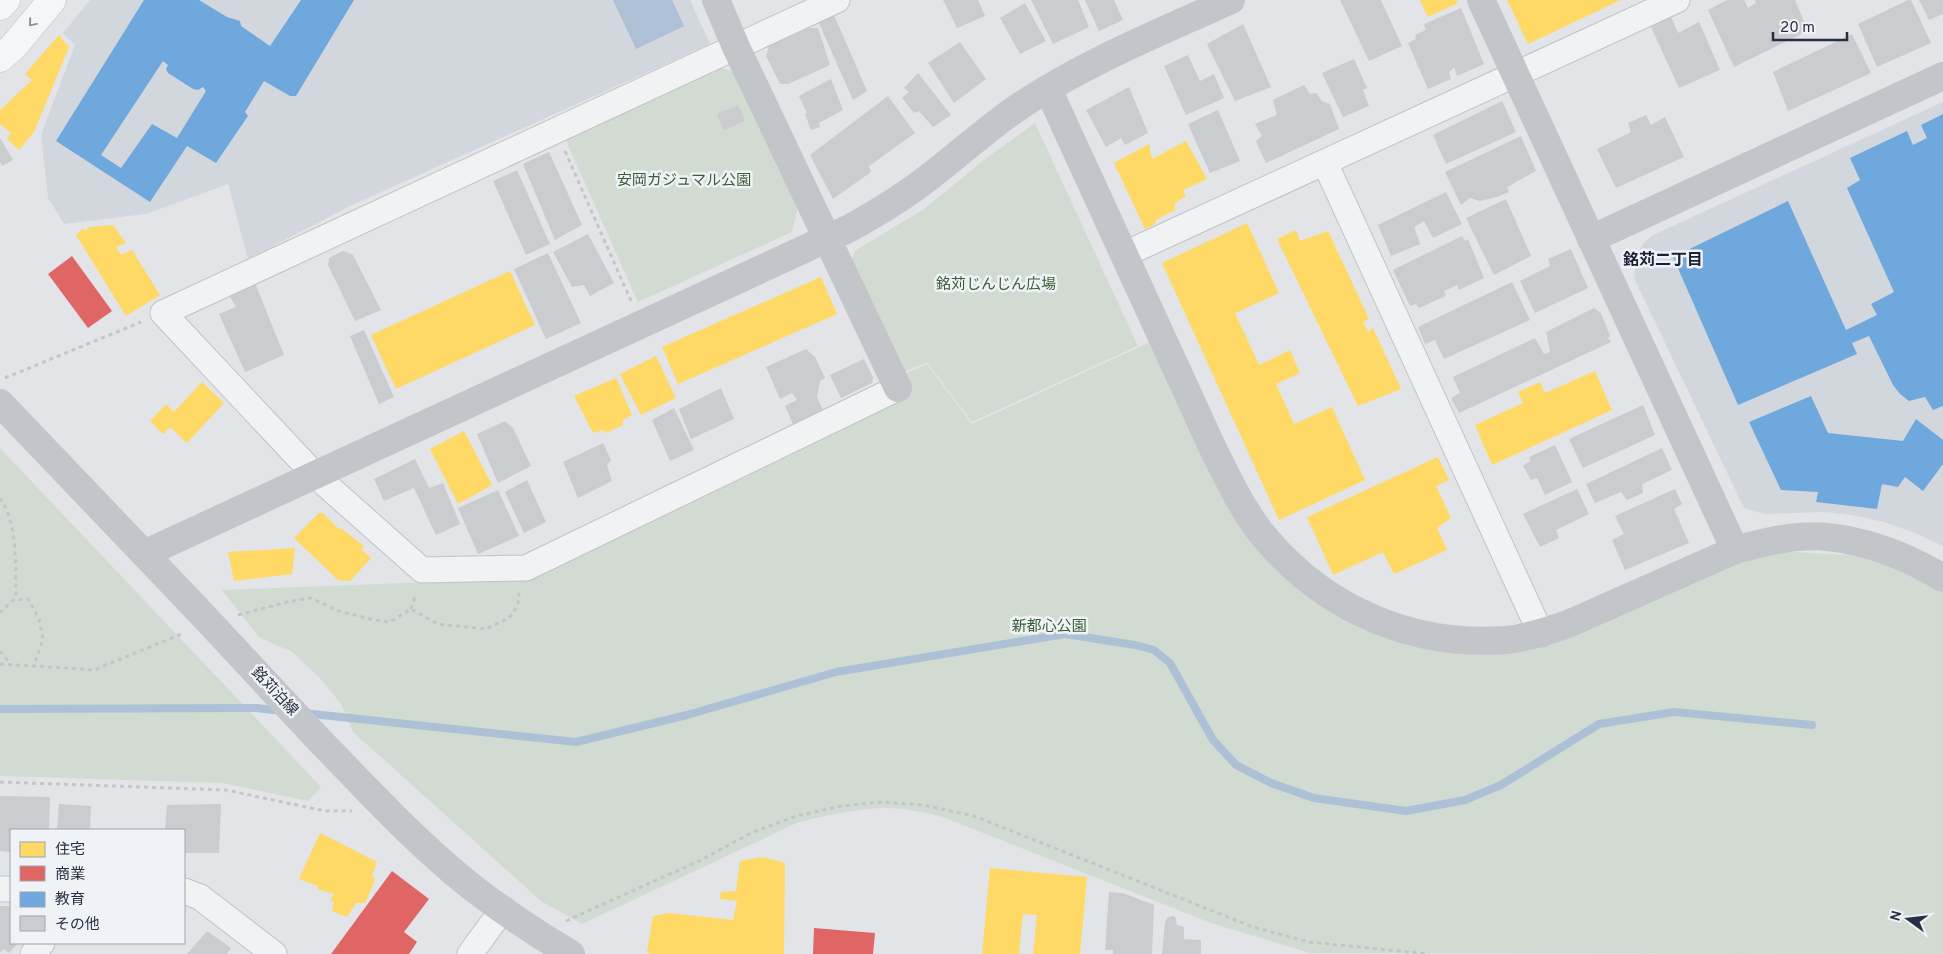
<svg xmlns="http://www.w3.org/2000/svg" width="1943" height="954" viewBox="0 0 1943 954" font-family="Overpass,'Noto Sans JP',sans-serif">
<style>
.built{fill:#d2d7de}
.green{fill:#d2dbd2}
.water{fill:#aec0d5}
.homes{fill:#ffd966}
.shops{fill:#e06666}
.schools{fill:#6fa8dc;fill-rule:evenodd}
.lines{fill:none;stroke-linecap:round;stroke-linejoin:round}
.stream{stroke:#aec0d5;stroke-width:8}
.building{fill:#cacccf}
.street-casing{stroke:#c0c2c5;stroke-width:27}
.primary-casing{stroke:#bec1c5;stroke-width:29}
.path{stroke:#c4c5ca;stroke-width:3;stroke-dasharray:4 4;stroke-linecap:butt}
.street{stroke:#f1f2f4;stroke-width:25}
.secondary{stroke:#c2c5ca;stroke-width:28}
.primary{stroke:#f5f6f7;stroke-width:28}
.secondary-bridge{stroke:#c2c5ca;stroke-width:28}
.oneway{stroke:#8e939c}
.labels{text-anchor:middle;dominant-baseline:central;stroke-width:5;stroke-linejoin:round;paint-order:stroke}
.park-label{font-size:15px;fill:#3a5f33;stroke:#eff2f7}
.street-label{font-size:15px;fill:#273042;stroke:#eff2f7}
.neighbourhood-label{font-size:16px;font-weight:bold;fill:#192133;stroke:#eff2f7}
</style>
<rect width="100%" height="100%" fill="#e2e4e7"/>
<g class="built">
<path d="M 90,0 L 690,0 L 710,44 L 350,206 L 248,259 L 228,184 L 146,214 L 64,224 L 48,198 L 41,135 L 75,45 L 63,33 Z"/>
<path d="M 1943,102 L 1943,546 L 1915,533 L 1884,522 L 1857,516 L 1826,512 L 1764,514 L 1744,508 L 1634,278 L 1637,255 L 1643,244 L 1651,236 Z"/>
</g>
<g class="green">
<path d="M 718,66 L 736,73 L 799,204 L 792,232 L 638,302 L 564,136 Z"/>
<path d="M 1035,123 L 1138,346 L 972,422 L 927,362 L 902,373 L 851,261 L 855,251 L 924,209 L 985,159 Z"/>
<path d="M 1152,341 L 1257,548 L 1279,573 L 1306,594 L 1335,614 L 1364,630 L 1393,639 L 1456,651 L 1725,563 L 1776,551 L 1864,556 L 1910,572 L 1943,593 L 1943,954 L 1310,953 L 1211,923 L 940,816 C 923,812 904,808 886,808 C 860,808 824,816 799,822 L 582,924 L 541,901 L 353,732 L 341,704 L 320,678 L 292,652 L 259,637 L 222,590 L 511,579 L 912,393 L 904,374 L 927,364 L 972,424 Z"/>
<path d="M 0,448 L 321,787 L 308,801 L 223,783 L 0,776 Z"/>
</g>
<path class="water" d="M 613,0 L 672,0 L 684,26 L 636,49 Z"/>
<g class="homes">
<path d="M 1420,0 L 1456,0 L 1458,3 L 1428,17 Z"/>
<path d="M 1507,0 L 1621,0 L 1528,44 Z"/>
<path d="M 59,35 L 69,47 L 34,132 L 19,150 L 7,139 L 11,133 L 0,124 L 0,110 L 32,80 L 25,74 Z"/>
<path d="M 1186,141 L 1207,179 L 1183,190 L 1186,196 L 1175,203 L 1175,210 L 1156,220 L 1155,224 L 1145,229 L 1114,163 L 1149,144 L 1152,159 Z"/>
<path d="M 1247,223 L 1279,293 L 1235,313 L 1259,365 L 1290,350 L 1300,373 L 1276,384 L 1294,424 L 1332,407 L 1365,480 L 1279,520 L 1162,263 Z"/>
<path d="M 113,225 L 126,243 L 116,247 L 121,255 L 132,250 L 160,295 L 126,316 L 76,235 L 83,228 L 84,231 L 90,227 Z"/>
<path d="M 1296,230 L 1300,241 L 1328,231 L 1369,319 L 1363,322 L 1368,332 L 1373,328 L 1401,389 L 1358,406 L 1277,239 Z"/>
<path d="M 510,271 L 535,325 L 396,389 L 371,335 Z"/>
<path d="M 821,277 L 837,314 L 678,384 L 662,347 Z"/>
<path d="M 656,356 L 676,398 L 641,415 L 620,374 Z"/>
<path d="M 1595,371 L 1612,410 L 1492,465 L 1475,425 L 1523,403 L 1518,392 L 1540,382 L 1545,393 Z"/>
<path d="M 616,378 L 632,415 L 623,420 L 623,425 L 606,433 L 603,430 L 593,433 L 574,396 Z"/>
<path d="M 202,382 L 224,403 L 187,443 L 170,427 L 163,434 L 150,421 L 166,404 L 174,412 Z"/>
<path d="M 464,431 L 492,485 L 458,504 L 430,449 Z"/>
<path d="M 1438,457 L 1449,480 L 1436,486 L 1451,518 L 1437,528 L 1447,550 L 1394,574 L 1383,552 L 1333,575 L 1307,517 Z"/>
<path d="M 319,513 L 323,513 L 339,529 L 341,528 L 364,546 L 361,549 L 371,558 L 350,581 L 338,580 L 294,538 Z"/>
<path d="M 295,548 L 292,574 L 234,581 L 228,552 Z"/>
<path d="M 320,833 L 377,862 L 372,875 L 375,880 L 365,903 L 356,903 L 347,917 L 332,911 L 334,902 L 330,901 L 334,894 L 317,889 L 318,886 L 299,879 Z"/>
<path d="M 763,857 L 785,863 L 784,954 L 652,954 L 647,952 L 653,916 L 669,913 L 733,920 L 737,901 L 720,899 L 721,892 L 736,891 L 740,861 Z"/>
<path d="M 990,868 L 1087,877 L 1080,954 L 1033,954 L 1037,915 L 1023,914 L 1019,954 L 982,954 Z"/>
</g>
<g class="shops">
<path d="M 72,256 L 112,311 L 88,328 L 48,274 Z"/>
<path d="M 392,871 L 429,899 L 404,932 L 417,942 L 409,954 L 331,954 Z"/>
<path d="M 814,928 L 875,933 L 873,954 L 813,954 Z"/>
</g>
<g class="schools">
<path d="M 144,0 L 199,0 L 227,17 L 240,21 L 241,26 L 270,46 L 301,0 L 354,0 L 296,96 L 290,96 L 264,81 L 245,112 L 248,116 L 216,163 L 187,146 L 150,202 L 56,141 ZM 163,61 L 168,65 L 166,69 L 168,73 L 193,89 L 198,90 L 203,87 L 206,91 L 177,138 L 152,124 L 121,168 L 101,155 Z"/>
<path d="M 1943,114 L 1943,406 L 1933,410 L 1925,397 L 1909,401 L 1900,394 L 1893,385 L 1869,336 L 1852,343 L 1857,354 L 1738,405 L 1673,257 L 1788,201 L 1846,330 L 1877,315 L 1871,304 L 1894,292 L 1847,188 L 1860,180 L 1850,158 L 1907,131 L 1913,145 L 1927,138 L 1921,125 Z"/>
<path d="M 1811,396 L 1828,433 L 1903,441 L 1916,419 L 1943,440 L 1943,464 L 1923,491 L 1905,477 L 1898,487 L 1882,484 L 1877,509 L 1816,502 L 1818,492 L 1781,490 L 1749,422 Z"/>
</g>
<g class="lines">
<g class="stream">
<path d="M 0,709 L 256,708 L 282,711"/>
<path d="M 303,713 L 576,742 L 687,715 L 836,672 L 1065,634 L 1135,645 L 1154,650 L 1170,663 L 1213,740 L 1236,765 L 1271,783 L 1314,798 L 1406,811 L 1465,800 L 1501,785 L 1599,724 L 1674,712 L 1812,725"/>
</g>
</g>
<g class="building">
<path d="M 943,0 L 978,0 L 985,16 L 957,28 Z"/>
<path d="M 1031,0 L 1078,0 L 1089,27 L 1053,44 Z"/>
<path d="M 1085,0 L 1114,0 L 1123,20 L 1099,31 Z"/>
<path d="M 1340,0 L 1381,0 L 1402,46 L 1369,61 Z"/>
<path d="M 1727,0 L 1744,0 L 1748,8 L 1756,3 L 1755,0 L 1795,0 L 1808,31 L 1734,67 L 1708,10 Z"/>
<path d="M 1908,0 L 1911,0 L 1931,43 L 1877,67 L 1858,24 Z"/>
<path d="M 1919,0 L 1943,0 L 1943,14 L 1929,20 Z"/>
<path d="M 1025,3 L 1046,41 L 1020,54 L 1000,18 Z"/>
<path d="M 1461,8 L 1484,64 L 1457,76 L 1454,67 L 1449,72 L 1451,79 L 1428,89 L 1408,43 L 1416,39 L 1415,35 L 1426,30 L 1424,24 Z"/>
<path d="M 834,15 L 867,91 L 853,100 L 818,21 Z"/>
<path d="M 1671,17 L 1678,33 L 1699,22 L 1720,70 L 1679,88 L 1651,27 Z"/>
<path d="M 1243,24 L 1271,87 L 1235,101 L 1207,44 Z"/>
<path d="M 809,28 L 818,28 L 830,65 L 788,84 L 780,84 L 766,56 L 769,46 Z"/>
<path d="M 1852,34 L 1871,73 L 1788,111 L 1773,72 Z"/>
<path d="M 960,42 L 986,79 L 954,103 L 928,63 Z"/>
<path d="M 1188,55 L 1200,81 L 1214,74 L 1224,98 L 1186,115 L 1164,66 Z"/>
<path d="M 1354,59 L 1367,88 L 1363,90 L 1369,106 L 1343,117 L 1322,73 Z"/>
<path d="M 918,73 L 951,115 L 933,127 L 919,111 L 914,113 L 902,98 L 909,92 L 904,88 Z"/>
<path d="M 831,79 L 843,110 L 819,123 L 820,127 L 811,130 L 805,114 L 807,113 L 799,96 Z"/>
<path d="M 1304,85 L 1310,94 L 1316,93 L 1322,101 L 1330,104 L 1339,129 L 1266,163 L 1256,141 L 1262,136 L 1255,124 L 1277,115 L 1273,100 Z"/>
<path d="M 1129,87 L 1148,133 L 1125,145 L 1121,138 L 1106,147 L 1086,110 Z"/>
<path d="M 888,96 L 915,133 L 869,166 L 871,172 L 833,199 L 810,155 Z"/>
<path d="M 1502,101 L 1516,132 L 1446,164 L 1433,135 Z"/>
<path d="M 738,105 L 745,121 L 724,130 L 717,114 Z"/>
<path d="M 1218,110 L 1240,161 L 1210,173 L 1188,124 Z"/>
<path d="M 1646,115 L 1651,125 L 1665,117 L 1684,157 L 1616,188 L 1597,149 L 1631,132 L 1628,123 Z"/>
<path d="M 1521,136 L 1536,171 L 1507,187 L 1509,192 L 1497,197 L 1480,201 L 1470,198 L 1461,205 L 1445,172 Z"/>
<path d="M 0,138 L 13,160 L 2,166 L 0,162 Z"/>
<path d="M 549,152 L 582,225 L 555,240 L 523,164 Z"/>
<path d="M 517,170 L 550,244 L 526,255 L 493,181 Z"/>
<path d="M 1446,192 L 1462,224 L 1433,238 L 1424,221 L 1414,227 L 1420,244 L 1391,256 L 1378,225 Z"/>
<path d="M 1506,199 L 1531,256 L 1494,275 L 1466,218 Z"/>
<path d="M 588,234 L 614,283 L 590,296 L 584,285 L 572,287 L 553,252 Z"/>
<path d="M 1462,236 L 1465,241 L 1468,239 L 1484,278 L 1459,290 L 1457,285 L 1444,291 L 1446,296 L 1419,308 L 1416,304 L 1410,306 L 1393,270 Z"/>
<path d="M 1571,249 L 1588,288 L 1535,313 L 1520,281 L 1550,266 L 1548,259 Z"/>
<path d="M 343,251 L 353,255 L 381,310 L 355,321 L 328,265 L 329,258 Z"/>
<path d="M 548,253 L 581,323 L 546,339 L 514,269 Z"/>
<path d="M 1512,282 L 1530,320 L 1444,359 L 1435,340 L 1425,344 L 1418,327 Z"/>
<path d="M 255,283 L 284,355 L 245,372 L 219,314 L 236,307 L 230,297 Z"/>
<path d="M 1594,308 L 1601,313 L 1610,336 L 1608,338 L 1611,342 L 1459,413 L 1451,398 L 1460,393 L 1453,377 L 1535,338 L 1544,354 L 1550,352 L 1546,332 Z"/>
<path d="M 364,330 L 394,397 L 379,404 L 350,336 Z"/>
<path d="M 806,349 L 815,357 L 825,378 L 820,381 L 817,397 L 823,410 L 793,424 L 785,406 L 797,400 L 792,393 L 780,399 L 766,367 Z"/>
<path d="M 864,359 L 873,377 L 872,383 L 841,398 L 830,375 Z"/>
<path d="M 721,388 L 734,419 L 691,439 L 679,409 Z"/>
<path d="M 1643,405 L 1655,435 L 1583,468 L 1569,439 Z"/>
<path d="M 674,408 L 694,450 L 670,461 L 652,420 Z"/>
<path d="M 505,421 L 513,428 L 531,466 L 498,483 L 477,434 Z"/>
<path d="M 603,443 L 611,460 L 607,465 L 612,481 L 578,498 L 563,462 Z"/>
<path d="M 1555,445 L 1572,482 L 1545,495 L 1537,478 L 1531,480 L 1523,466 L 1530,461 L 1529,457 Z"/>
<path d="M 1662,448 L 1672,470 L 1642,484 L 1643,493 L 1627,500 L 1621,492 L 1595,503 L 1586,484 Z"/>
<path d="M 415,459 L 429,488 L 443,483 L 460,524 L 436,535 L 414,488 L 384,501 L 374,479 Z"/>
<path d="M 527,480 L 546,522 L 524,533 L 505,492 Z"/>
<path d="M 1577,489 L 1589,514 L 1556,530 L 1559,538 L 1540,547 L 1523,514 Z"/>
<path d="M 1675,489 L 1682,504 L 1674,509 L 1689,543 L 1625,570 L 1612,540 L 1624,534 L 1615,516 Z"/>
<path d="M 498,490 L 519,536 L 478,554 L 458,508 Z"/>
<path d="M 0,796 L 50,797 L 49,830 L 11,830 L 11,852 L 0,851 Z"/>
<path d="M 59,804 L 91,806 L 90,830 L 57,830 Z"/>
<path d="M 221,804 L 219,853 L 184,853 L 184,830 L 165,830 L 167,805 Z"/>
<path d="M 1109,892 L 1123,893 L 1154,905 L 1152,954 L 1113,954 L 1113,950 L 1105,950 Z"/>
<path d="M 0,906 L 11,906 L 11,943 L 17,944 L 9,953 L 4,949 L 0,953 Z"/>
<path d="M 1174,916 L 1176,919 L 1177,925 L 1184,927 L 1184,939 L 1201,940 L 1201,954 L 1162,954 L 1165,922 L 1168,917 Z"/>
<path d="M 207,931 L 231,948 L 227,954 L 187,954 Z"/>
</g>
<g class="lines">
<defs>
<g id="street">
<path d="M 837,0 L 163,313 L 315,475 L 422,570 L 526,568 L 898,388"/>
<path d="M 1325,163 L 1541,634"/>
<path d="M 1125,254 L 1677,0"/>
<path d="M 0,889 L 11,889"/>
<path d="M 184,891 L 200,897 L 274,954"/>
<path d="M 33,954 L 42,943"/>
<path d="M 470,954 L 503,909"/>
</g>
<g id="primary">
<path d="M 0,6 L 6,0"/>
<path d="M 0,58 L 13,47 L 52,0"/>
</g>
</defs>
<use href="#street" class="street-casing"/>
<use href="#primary" class="primary-casing"/>
<g class="path">
<path d="M 565,151 L 631,301"/>
<path d="M 5,378 L 141,322"/>
<path d="M 0,498 C 19,526 15,567 16,599"/>
<path d="M 411,609 L 416,593"/>
<path d="M 0,613 L 13,600 L 28,599 L 39,619 L 43,639 L 34,666"/>
<path d="M 238,615 L 287,602 L 311,598 L 338,611 L 374,620 L 390,622 L 411,609 L 438,624 L 486,629 L 509,618 L 518,605 L 519,593"/>
<path d="M 0,651 L 11,664"/>
<path d="M 0,664 L 94,670 L 184,633"/>
<path d="M 0,782 L 226,790 L 325,811 L 352,811"/>
<path d="M 566,921 L 701,860 L 753,832 L 797,816 L 841,806 L 882,802 L 923,805 L 974,816 L 1253,927 L 1309,942 L 1429,954"/>
</g>
<use href="#street" class="street"/>
<g class="secondary">
<path d="M 716,0 L 736,47 L 898,388"/>
<path d="M 1481,0 L 1735,550"/>
<path d="M 1048,89 L 1215,453 C 1230,482 1245,515 1267,540 C 1327,610 1413,647 1506,640 C 1527,638 1548,631 1568,624 L 1735,550 C 1764,542 1797,534 1827,537 C 1868,541 1908,557 1943,578"/>
<path d="M 1591,239 L 1943,76"/>
<path d="M 0,403 L 197,609"/>
<path d="M 144,554 L 850,228 C 879,212 907,195 933,174 C 963,151 991,125 1023,104 C 1088,61 1161,32 1231,0"/>
<path d="M 321,742 C 370,792 418,845 473,888 C 504,912 537,934 571,954"/>
</g>
<use href="#primary" class="primary"/>
<path class="secondary-bridge" d="M 197,609 L 321,742"/>
</g>
<defs><path id="oneway-chevron" d="M-2-3.5L2.5 0L-2 3.5" fill="none" stroke-width="1.6" stroke-linecap="round" stroke-linejoin="round" transform="scale(1.25)"/></defs>
<use class="oneway" href="#oneway-chevron" transform="translate(32 23) rotate(130)"/>
<g class="labels">
<g class="park-label">
<text x="684" y="181">安岡ガジュマル公園</text>
<text x="996" y="285">銘苅じんじん広場</text>
<text x="1049" y="627">新都心公園</text>
</g>
<g class="street-label">
<text transform="translate(274 692) rotate(47)">銘苅泊線</text>
</g>
<g class="neighbourhood-label">
<text x="1663" y="261">銘苅二丁目</text>
</g>
</g>
<rect x="10" y="829" width="175" height="115" fill="#eff2f7" stroke="#9fa4af"/>
<rect x="20" y="842" width="25" height="15" fill="#ffd966" stroke="#9fa4af"/>
<text x="55" y="854" font-size="15" fill="#273042">住宅</text>
<rect x="20" y="866" width="25" height="15" fill="#e06666" stroke="#9fa4af"/>
<text x="55" y="879" font-size="15" fill="#273042">商業</text>
<rect x="20" y="892" width="25" height="15" fill="#6fa8dc" stroke="#9fa4af"/>
<text x="55" y="904" font-size="15" fill="#273042">教育</text>
<rect x="20" y="916" width="25" height="15" fill="#cacccf" stroke="#9fa4af"/>
<text x="55" y="929" font-size="15" fill="#273042">その他</text>
<g transform="translate(1908 919) rotate(285)" stroke="#eff2f7" stroke-width="4" paint-order="stroke">
<path d="M0-4L9 19L0 12L-9 19Z" fill="#273042"/>
<text y="-8" font-size="14" font-weight="bold" text-anchor="middle" fill="#273042">N</text>
</g>
<path d="M1773 32v8h74v-8" fill="none" stroke="#273042" stroke-width="2.5"/>
<text x="1780" y="32" font-size="15" fill="#273042" stroke="#eff2f7" stroke-width="4" paint-order="stroke">20 m</text>
</svg>
